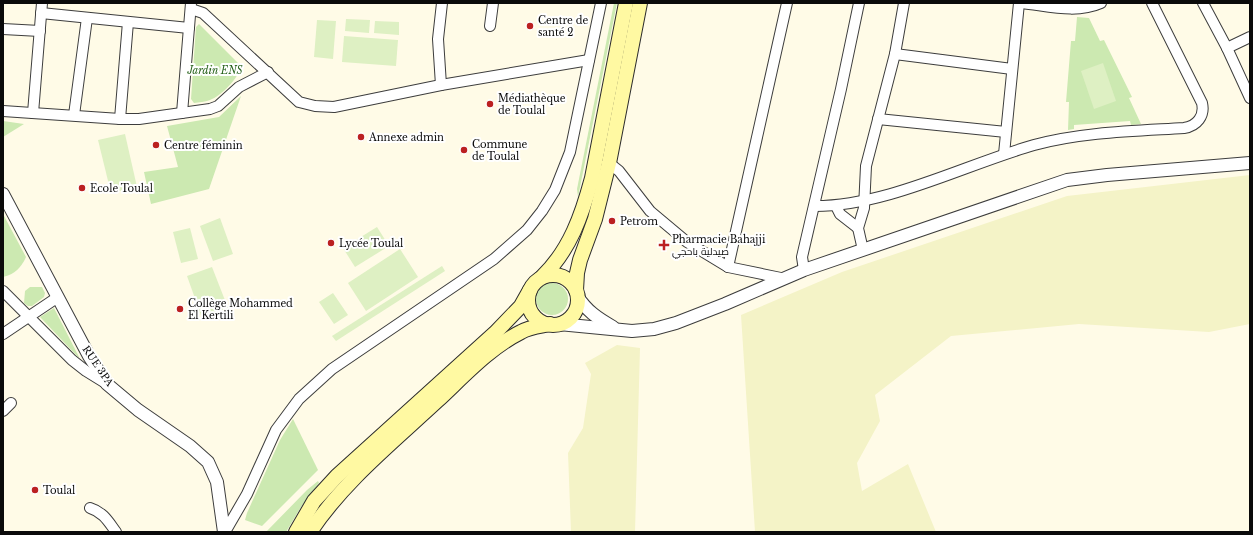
<svg xmlns="http://www.w3.org/2000/svg" width="1253" height="535" viewBox="0 0 1253 535" font-family="'Libre Baskerville',Cairo,serif">
<style>
.farmland{fill:#f4f3c7}
.green{fill:#cce9b1}
.pitch{fill:#def0c3}
.lines{fill:none;stroke-linecap:round;stroke-linejoin:round}
.minor-casing{stroke:#3d3d3d;stroke-width:12}
.tertiary-casing{stroke:#3d3d3d;stroke-width:14}
.secondary-casing{stroke:#2c2c2c;stroke-width:16}
.minor{stroke:#fff;stroke-width:10}
.tertiary{stroke:#fff;stroke-width:12}
.secondary{stroke:#fff9a2;stroke-width:14}
.poi-dot{fill:#bb2021;stroke:#fff;stroke-width:1.5}
.labels{text-anchor:middle;dominant-baseline:central;stroke-width:4;stroke-linejoin:round;paint-order:stroke}
.poi-label{font-size:10px;fill:#0a0a0a;stroke:#fff;text-anchor:start}
.park-label{font-size:10px;font-style:italic;fill:#26611a;stroke:#fff}
.street-label{font-size:10px;fill:#0a0a0a;stroke:#fff}
</style>
<rect width="100%" height="100%" fill="#fffbe7"/>
<g class="farmland">
<path d="M 1250,175 L 1250,324 L 1209,332 L 1079,324 L 951,336 L 875,395 L 880,421 L 857,463 L 862,491 L 908,464 L 936,532 L 755,532 L 741,315 L 842,272 L 1067,196 Z"/>
<path d="M 617,345 L 640,348 L 635,532 L 571,532 L 568,453 L 583,428 L 591,374 L 585,363 Z"/>
</g>
<g class="green">
<path d="M 614,3 L 617,3 L 578,197 L 577,189 Z"/>
<path d="M 1077,17 L 1089,18 L 1100,41 L 1104,40 L 1132,97 L 1129,98 L 1141,124 L 1131,125 L 1130,121 L 1074,125 L 1074,129 L 1068,130 L 1069,102 L 1066,102 L 1071,41 L 1075,41 Z"/>
<path d="M 199,24 L 241,66 C 239,78 221,96 210,100 C 205,102 199,102 194,103 L 191,99 L 196,27 Z"/>
<path d="M 241,96 L 209,189 L 151,204 L 144,172 L 178,167 L 167,126 L 219,117 Z"/>
<path d="M 3,121 L 24,124 L 3,137 Z"/>
<path d="M 3,214 L 26,257 C 21,268 15,274 3,277 Z"/>
<circle cx="552" cy="299" r="16"/>
<path d="M 30,287 L 42,287 L 45,293 L 44,297 L 32,306 L 28,306 L 24,303 L 25,291 Z"/>
<path d="M 54,308 L 79,357 L 78,357 L 40,317 Z"/>
<path d="M 293,419 L 318,470 L 262,526 L 245,520 L 247,513 L 280,440 Z"/>
<path d="M 318,481 L 319,483 L 301,507 L 286,532 L 266,532 L 307,490 Z"/>
</g>
<g class="pitch">
<path d="M 346,19 L 370,20 L 369,33 L 345,31 Z"/>
<path d="M 317,20 L 336,21 L 333,59 L 314,57 Z"/>
<path d="M 375,21 L 399,22 L 399,35 L 374,33 Z"/>
<path d="M 344,36 L 398,40 L 396,66 L 342,62 Z"/>
<path d="M 1103,63 L 1116,101 L 1094,109 L 1081,71 Z"/>
<path d="M 125,134 L 137,187 L 111,193 L 98,140 Z"/>
<path d="M 220,218 L 233,254 L 213,261 L 200,226 Z"/>
<path d="M 377,227 L 389,246 L 355,267 L 343,248 Z"/>
<path d="M 190,228 L 198,259 L 181,263 L 173,232 Z"/>
<path d="M 400,249 L 418,277 L 366,311 L 348,283 Z"/>
<path d="M 442,266 L 445,271 L 336,341 L 332,336 Z"/>
<path d="M 212,267 L 228,308 L 202,318 L 187,276 Z"/>
<path d="M 333,293 L 348,315 L 334,324 L 319,302 Z"/>
</g>
<g class="lines">
<defs>
<g id="minor">
<path d="M 1022,3 C 1049,6 1076,14 1101,3"/>
<path d="M 1203,3 L 1227,48 L 1250,98"/>
<path d="M 191,9 L 203,13 L 299,102 L 315,106 L 334,107 L 441,85 L 589,60"/>
<path d="M 41,13 L 189,28"/>
<path d="M 490,26 L 493,3"/>
<path d="M 3,29 L 40,31"/>
<path d="M 1227,48 L 1250,37"/>
<path d="M 895,54 L 1012,69"/>
<path d="M 441,85 L 438,39 L 442,3"/>
<path d="M 3,111 L 120,119 L 139,119 L 210,109 L 218,106 L 239,87 L 268,72"/>
<path d="M 33,113 L 42,3"/>
<path d="M 182,113 L 191,3"/>
<path d="M 74,115 L 87,18"/>
<path d="M 120,119 L 128,22"/>
<path d="M 878,119 L 1006,132"/>
<path d="M 1004,154 L 1019,3"/>
<path d="M 609,163 L 619,171 L 650,211 L 687,242 L 728,267 L 781,278"/>
<path d="M 815,206 C 887,206 964,165 1034,145 C 1082,132 1135,131 1184,128 C 1197,126 1205,116 1202,103 L 1152,3"/>
<path d="M 836,206 L 840,214 L 858,228"/>
<path d="M 863,250 L 858,228 L 864,208 L 866,166 L 895,54 L 904,3"/>
<path d="M 728,267 L 787,3"/>
<path d="M 804,270 L 802,257 L 841,89 L 859,3"/>
<path d="M 3,291 L 72,360 L 86,371 L 107,384"/>
<path d="M 3,334 L 58,297"/>
<path d="M 3,411 L 11,403"/>
<path d="M 90,508 C 103,512 108,521 116,532"/>
<path d="M 225,532 L 247,494 L 276,430 L 299,399 L 332,369 L 494,259 L 527,230 L 542,211 L 555,190 L 570,152 L 601,3"/>
</g>
<g id="tertiary">
<path d="M 3,194 L 89,356 L 107,384 L 138,410 L 190,446 L 208,462 L 217,482 L 224,532"/>
<path d="M 577,296 C 587,311 597,318 613,327"/>
<path d="M 559,324 L 632,331 L 654,329 L 676,323 L 725,304 L 804,270 L 1067,180 L 1107,175 L 1250,163"/>
</g>
<g id="secondary">
<circle cx="553" cy="300" r="25"/>
<path d="M 542,277 C 570,250 582,215 592,178 L 626,3"/>
<path d="M 576,290 L 577,273 L 580,260 L 595,219 L 609,163 L 640,3"/>
<path d="M 296,532 L 314,501 L 337,476 L 495,333 L 521,306 L 530,290"/>
<path d="M 310,532 C 343,482 393,442 437,401 C 463,377 489,348 521,332 C 529,327 541,326 550,324"/>
</g>
</defs>
<use href="#minor" class="minor-casing"/>
<use href="#tertiary" class="tertiary-casing"/>
<use href="#secondary" class="secondary-casing"/>
<use href="#minor" class="minor"/>
<use href="#tertiary" class="tertiary"/>
<use href="#secondary" class="secondary"/>
</g>
<g class="poi-dot">
<circle cx="530" cy="26" r="4"/>
<circle cx="490" cy="104" r="4"/>
<circle cx="361" cy="137" r="4"/>
<circle cx="156" cy="145" r="4"/>
<circle cx="464" cy="150" r="4"/>
<circle cx="82" cy="188" r="4"/>
<circle cx="612" cy="221" r="4"/>
<circle cx="331" cy="243" r="4"/>
<path d="M662 239h4v4h4v4h-4v4h-4v-4h-4v-4h4z"/>
<circle cx="180" cy="309" r="4"/>
<circle cx="35" cy="490" r="4"/>
</g>
<g class="labels">
<g class="poi-label">
<text x="538" y="20">Centre de<tspan x="538" dy="12">santé 2</tspan></text>
<text x="498" y="98">Médiathèque<tspan x="498" dy="12">de Toulal</tspan></text>
<text x="369" y="137">Annexe admin</text>
<text x="472" y="144">Commune<tspan x="472" dy="12">de Toulal</tspan></text>
<text x="164" y="145">Centre féminin</text>
<text x="90" y="188">Ecole Toulal</text>
<text x="620" y="221">Petrom</text>
<text x="672" y="239">Pharmacie Bahajji<tspan x="672" dy="12">صيدلية باحجي</tspan></text>
<text x="339" y="243">Lycée Toulal</text>
<text x="188" y="303">Collège Mohammed<tspan x="188" dy="12">El Kertili</tspan></text>
<text x="43" y="490">Toulal</text>
</g>
<g class="park-label">
<text x="215" y="70">Jardin ENS</text>
</g>
<g class="street-label">
<text transform="translate(98 366) rotate(56)">RUE 3PA</text>
</g>
</g>
<rect width="1253" height="535" fill="none" stroke="#0a0a0a" stroke-width="8"/>
</svg>
